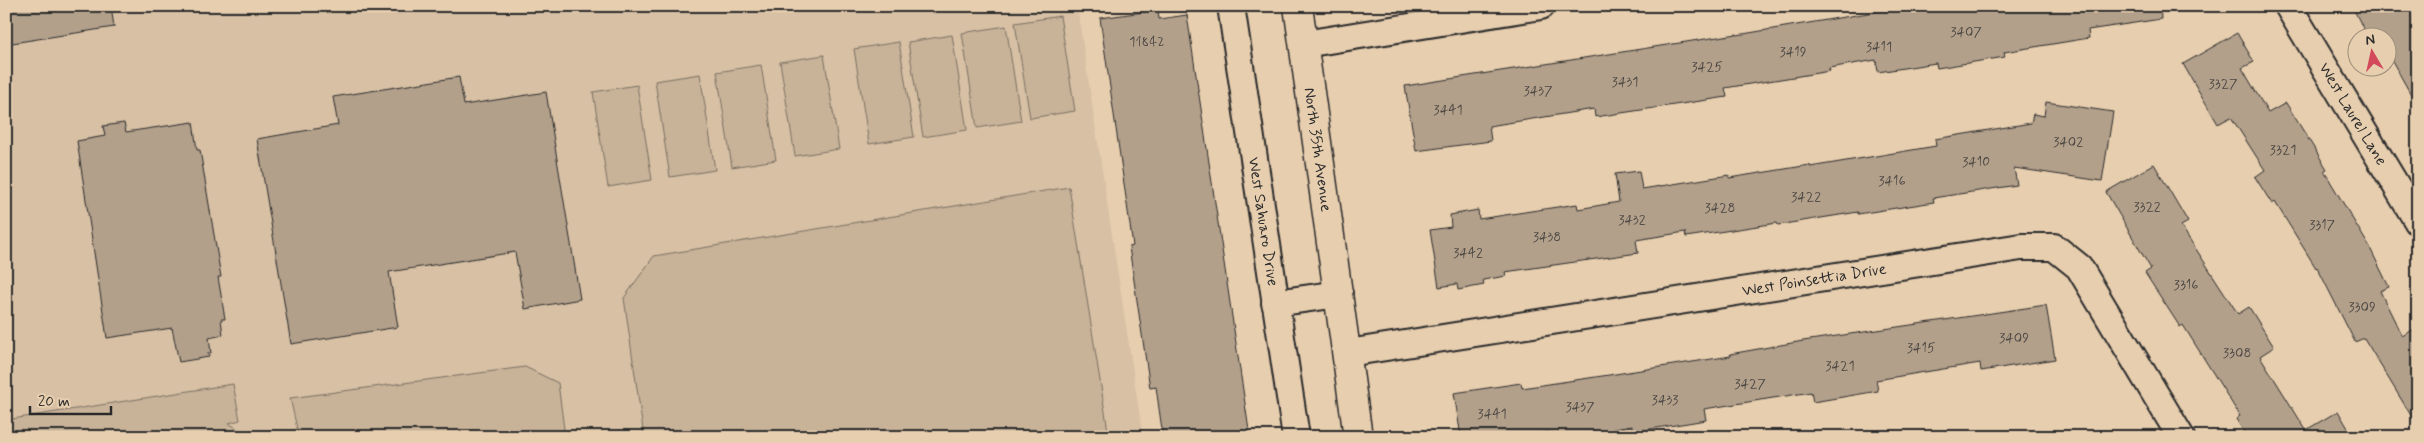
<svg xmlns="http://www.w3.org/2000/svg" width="2424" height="443" viewBox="0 0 2424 443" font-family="Mynerve,sans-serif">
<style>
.built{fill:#d7c0a4}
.green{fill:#c8b399;stroke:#7a6f62}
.building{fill:#b2a08b;stroke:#2b2b2b}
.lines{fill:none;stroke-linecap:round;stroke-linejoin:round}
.minor-casing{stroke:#2b2b2b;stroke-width:30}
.secondary-casing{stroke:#2b2b2b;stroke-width:31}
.minor{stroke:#e7ceaf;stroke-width:26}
.secondary{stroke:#e7ceaf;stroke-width:28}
.labels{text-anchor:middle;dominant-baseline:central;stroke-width:4;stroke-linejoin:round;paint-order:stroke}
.number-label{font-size:14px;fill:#4d4843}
.street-label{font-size:16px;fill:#2b2b2b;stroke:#e7ceaf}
</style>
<rect width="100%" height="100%" fill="#e7ceaf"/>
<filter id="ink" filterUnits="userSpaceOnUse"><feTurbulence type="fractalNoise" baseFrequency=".02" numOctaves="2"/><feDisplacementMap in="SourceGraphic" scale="10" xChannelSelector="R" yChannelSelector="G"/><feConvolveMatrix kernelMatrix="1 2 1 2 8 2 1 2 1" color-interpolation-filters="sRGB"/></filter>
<g filter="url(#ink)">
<path class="built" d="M 6,6 L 1077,6 L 1143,437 L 6,437 Z"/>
<g class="green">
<path d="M 1060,16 L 1075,111 L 1030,118 L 1015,23 Z"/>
<path d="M 1006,26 L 1021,121 L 977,128 L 962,33 Z"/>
<path d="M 952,35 L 967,130 L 923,137 L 908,42 Z"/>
<path d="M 899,42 L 914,137 L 869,144 L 854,49 Z"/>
<path d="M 824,55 L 839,149 L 795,156 L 780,62 Z"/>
<path d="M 761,65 L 776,160 L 732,167 L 717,72 Z"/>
<path d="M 700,74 L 715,170 L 670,177 L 655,81 Z"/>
<path d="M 637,85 L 652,180 L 608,187 L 593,92 Z"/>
<path d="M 1069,187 L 1109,437 L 644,437 L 624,298 L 654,256 Z"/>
<path d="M 525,367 L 558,383 L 565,437 L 299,437 L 290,398 Z"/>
<path d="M 233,384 L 240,420 L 229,423 L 249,437 L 6,437 L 6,420 Z"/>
</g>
<g class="building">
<path d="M 6,6 L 111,6 L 114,27 L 6,44 Z"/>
<path d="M 1910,6 L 2160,6 L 2161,19 L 2088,30 L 2089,38 L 2004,52 L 2005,57 L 1937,68 L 1936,63 L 1878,72 L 1876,60 L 1829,68 L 1830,71 L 1725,88 L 1727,97 L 1595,117 L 1594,109 L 1489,126 L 1491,141 L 1416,151 L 1405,86 L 1737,34 L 1737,35 Z"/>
<path d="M 2352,6 L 2418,6 L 2418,107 L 2386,50 L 2386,38 L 2368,38 Z"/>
<path d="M 1158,10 L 1159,19 L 1187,15 L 1250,437 L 1163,437 L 1156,387 L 1150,388 L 1129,247 L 1133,246 L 1100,18 Z"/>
<path d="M 2237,33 L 2254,62 L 2242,68 L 2268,113 L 2286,103 L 2327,169 L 2324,171 L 2370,248 L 2389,287 L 2380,291 L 2402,336 L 2418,327 L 2418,427 L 2364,338 L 2355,342 L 2317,267 L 2316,268 L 2275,202 L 2272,204 L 2255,177 L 2265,170 L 2231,117 L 2218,124 L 2183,64 Z"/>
<path d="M 459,77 L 464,105 L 546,92 L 580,299 L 525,309 L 515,252 L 389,272 L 398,327 L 291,344 L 257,139 L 338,125 L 333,97 Z"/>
<path d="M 2046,102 L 2113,112 L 2102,181 L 2014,168 L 2017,185 L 1933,198 L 1934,202 L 1858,214 L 1858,212 L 1778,225 L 1777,223 L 1686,237 L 1685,232 L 1636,240 L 1638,253 L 1505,272 L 1506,276 L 1483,280 L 1484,285 L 1458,290 L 1457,284 L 1439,287 L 1430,230 L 1451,227 L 1450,215 L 1478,210 L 1479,219 L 1577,204 L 1578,209 L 1619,202 L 1615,174 L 1639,171 L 1642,189 L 1729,175 L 1729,178 L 1810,165 L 1810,167 L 1936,146 L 1935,139 L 2031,123 L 2033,114 L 2044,116 Z"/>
<path d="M 193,122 L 197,150 L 200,150 L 221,277 L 218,277 L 225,319 L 221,319 L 223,335 L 209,338 L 211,353 L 208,353 L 209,357 L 179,362 L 172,328 L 107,338 L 77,141 L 105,136 L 103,126 L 124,123 L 126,132 Z"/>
<path d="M 2154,164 L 2188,222 L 2181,226 L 2238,314 L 2249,307 L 2274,347 L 2260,356 L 2306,430 L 2338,411 L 2353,437 L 2247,437 L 2236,419 L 2240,416 L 2183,325 L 2180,327 L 2145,273 L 2151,269 L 2106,192 Z"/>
<path d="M 2046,305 L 2055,359 L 1981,371 L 1980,363 L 1876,380 L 1878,391 L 1813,402 L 1811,392 L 1704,409 L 1706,420 L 1632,432 L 1632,426 L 1566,437 L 1550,437 L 1549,432 L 1522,437 L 1461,437 L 1454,393 L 1521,383 L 1522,388 L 1609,375 L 1731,356 L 1730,354 L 1803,341 Z"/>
</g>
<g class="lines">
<defs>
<g id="minor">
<path id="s1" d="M 1231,6 L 1296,437"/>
<path id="s2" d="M 2288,6 L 2418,222"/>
<path d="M 1304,44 L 1541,6"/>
<path d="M 1275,303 L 1339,294"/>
<path id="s3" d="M 1348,353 L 2021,247 L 2054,247 L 2079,267 L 2181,437"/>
</g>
<g id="secondary">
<path id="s4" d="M 1298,6 L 1358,437"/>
</g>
</defs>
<use href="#minor" class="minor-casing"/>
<use href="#secondary" class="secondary-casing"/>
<use href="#minor" class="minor"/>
<use href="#secondary" class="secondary"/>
</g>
</g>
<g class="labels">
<g class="number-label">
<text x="1966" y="32">3407</text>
<text x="1147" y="42">11842</text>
<text x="1879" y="47">3411</text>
<text x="1793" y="52">3419</text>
<text x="1707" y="67">3425</text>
<text x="1625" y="82">3431</text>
<text x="2223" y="84">3327</text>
<text x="1538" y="91">3437</text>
<text x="1448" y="110">3441</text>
<text x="2068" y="142">3402</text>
<text x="2283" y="150">3321</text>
<text x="1976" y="162">3410</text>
<text x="1892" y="181">3416</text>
<text x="1806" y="197">3422</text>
<text x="2147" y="207">3322</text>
<text x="1720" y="208">3428</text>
<text x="1632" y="220">3432</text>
<text x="2322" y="225">3317</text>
<text x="1547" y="237">3438</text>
<text x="1468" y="253">3442</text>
<text x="2186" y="285">3316</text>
<text x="2362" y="307">3309</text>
<text x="2014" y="338">3409</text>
<text x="1921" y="348">3415</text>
<text x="2237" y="353">3308</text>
<text x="1840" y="366">3421</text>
<text x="1750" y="384">3427</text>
<text x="1665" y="400">3433</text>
<text x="1580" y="407">3437</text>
<text x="1492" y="414">3441</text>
</g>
<g class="street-label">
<text stroke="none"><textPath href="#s2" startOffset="126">West Laurel Lane</textPath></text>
<text stroke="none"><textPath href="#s4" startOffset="145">North 35th Avenue</textPath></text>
<text stroke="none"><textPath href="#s1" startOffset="218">West Sahuaro Drive</textPath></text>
<text stroke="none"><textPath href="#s3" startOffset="472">West Poinsettia Drive</textPath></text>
</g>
</g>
<rect width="2424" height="443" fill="none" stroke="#e7ceaf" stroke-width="25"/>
<rect x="12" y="12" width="2399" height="418" fill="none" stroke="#2b2b2b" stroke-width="2" filter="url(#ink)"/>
<g transform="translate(2372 52) rotate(351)"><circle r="24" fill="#e7ceaf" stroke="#9c8d7a"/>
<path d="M0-4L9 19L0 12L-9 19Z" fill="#d1495b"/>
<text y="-8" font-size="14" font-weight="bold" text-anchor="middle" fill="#2b2b2b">N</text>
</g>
<path d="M30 406v8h81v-8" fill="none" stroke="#2b2b2b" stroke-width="2.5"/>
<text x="38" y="406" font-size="15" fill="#2b2b2b" stroke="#e7ceaf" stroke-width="4" paint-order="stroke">20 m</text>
</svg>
